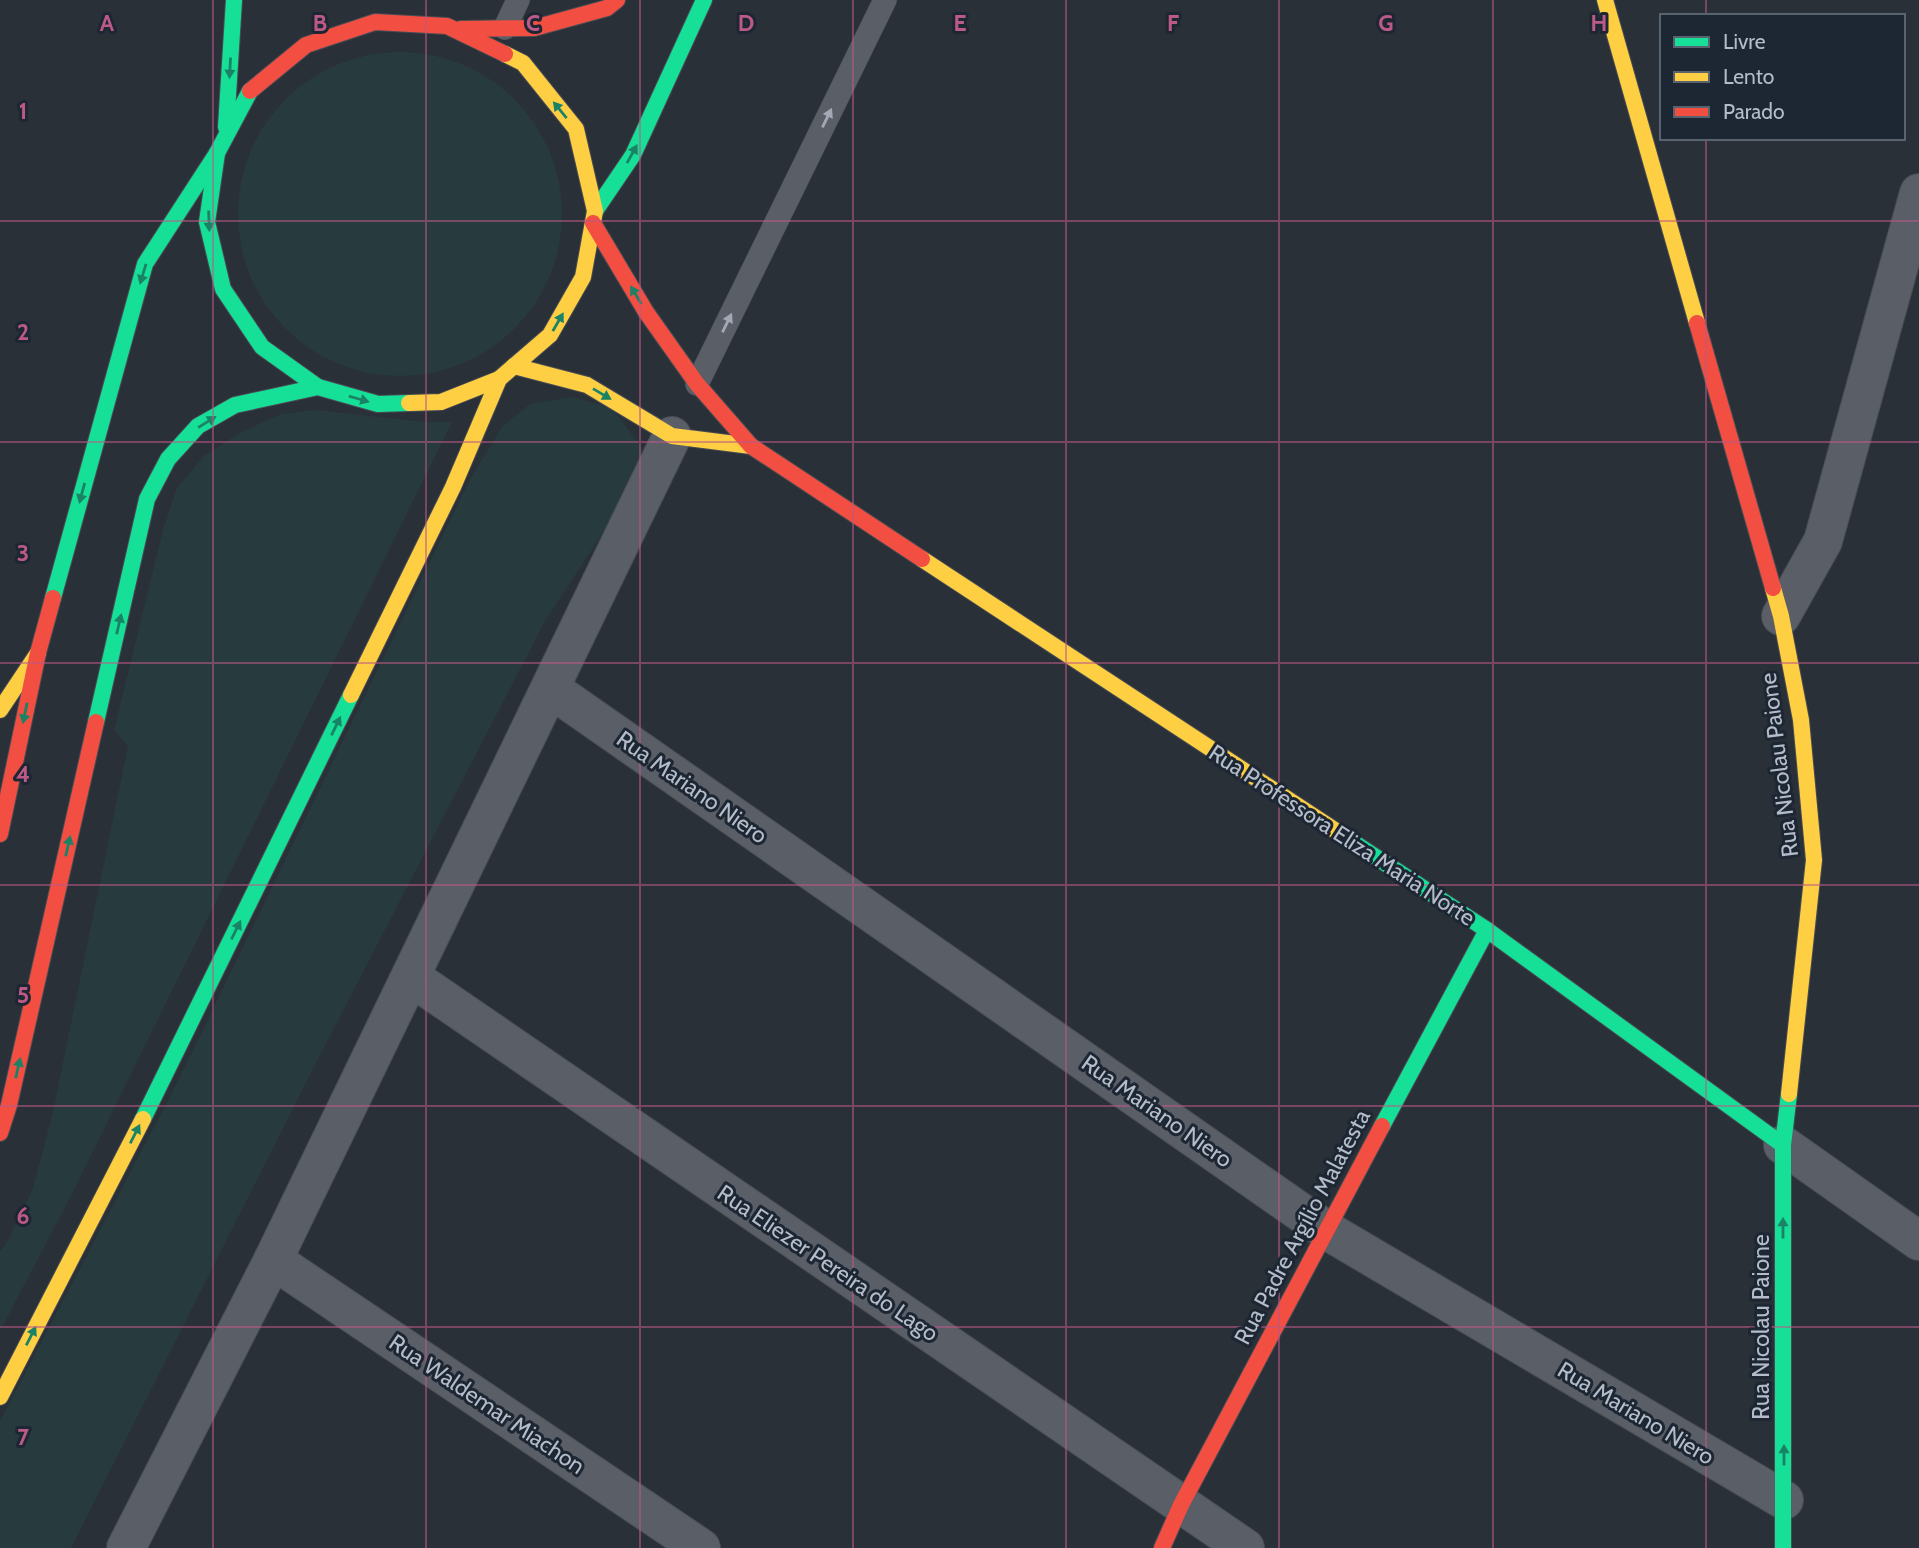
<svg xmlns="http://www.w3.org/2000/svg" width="1919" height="1548" viewBox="0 0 1919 1548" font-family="Cabin,sans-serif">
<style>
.green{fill:#273a3e}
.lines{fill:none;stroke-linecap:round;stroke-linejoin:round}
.lane-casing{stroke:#484c53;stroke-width:24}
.street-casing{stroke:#484c53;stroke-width:40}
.fast-casing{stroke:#484c53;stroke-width:18}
.slow-casing{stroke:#484c53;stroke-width:18}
.jam-casing{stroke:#484c53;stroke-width:18}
.lane{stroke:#5a5e66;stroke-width:23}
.street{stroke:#5a5e66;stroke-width:38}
.fast{stroke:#16e098;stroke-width:16}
.slow{stroke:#ffcf43;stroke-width:16}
.jam{stroke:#f24e42;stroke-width:16}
.oneway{fill:#1a8366}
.oneway2{fill:#a2a9b5}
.grid{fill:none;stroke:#bc5a87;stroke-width:2;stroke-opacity:0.55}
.labels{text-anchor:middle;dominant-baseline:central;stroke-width:6;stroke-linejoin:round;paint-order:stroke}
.street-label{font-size:23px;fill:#b4bcc9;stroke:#1d2633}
.grid-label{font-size:23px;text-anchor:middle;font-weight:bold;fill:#bc5a87;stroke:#1d2633;stroke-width:6;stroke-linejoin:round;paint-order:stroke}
</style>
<rect width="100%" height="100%" fill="#2a3038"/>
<g class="green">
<circle cx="400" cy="214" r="162"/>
<path d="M 572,397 L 612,408 L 642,448 L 642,473 L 545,621 L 317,1061 L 71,1548 L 0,1548 L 0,1421 L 176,1085 L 470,479 L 502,427 L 530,404 Z"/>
<path d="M 316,410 L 424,422 L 452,422 L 71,1196 L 0,1331 L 0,1251 L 6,1244 L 33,1188 L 52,1116 L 128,746 L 114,730 L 163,530 L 177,488 L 204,456 L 241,432 L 282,414 Z"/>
</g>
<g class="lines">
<defs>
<g id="lane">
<path d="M 505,28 L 518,0"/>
<path d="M 697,384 L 885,0"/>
</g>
<g id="street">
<path d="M 1781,616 L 1823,541 L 1919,193"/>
<path d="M 551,689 L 1326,1230 L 1784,1500"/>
<path d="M 411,977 L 1245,1548"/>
<path d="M 1783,1145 L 1919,1241"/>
<path d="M 273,1260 L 701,1548"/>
<path d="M 126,1548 L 273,1260 L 672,436"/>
</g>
<g id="fast">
<path d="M 226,127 L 234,0"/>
<path d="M 217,153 L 207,222 L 223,289 L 262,347 L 318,387 L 378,404 L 409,403"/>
<path d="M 595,211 L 633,155 L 704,0"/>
<path d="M 53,598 L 145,264 L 217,153 L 250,91"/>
<path d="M 96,722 L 147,499 L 168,459 L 198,426 L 235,405 L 318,387"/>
<path d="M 1336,831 L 1487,930 L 1783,1145"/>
<path d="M 143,1119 L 351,695"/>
<path d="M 1382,1126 L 1487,930"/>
<path d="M 1783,1548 L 1783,1145 L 1789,1094"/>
</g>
<g id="slow">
<path d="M 1605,0 L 1697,323"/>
<path d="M 514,366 L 587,385 L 672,436 L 751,446"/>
<path d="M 409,403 L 441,402 L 499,379 L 550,335 L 583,277 L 595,211 L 576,129 L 523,63 L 505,54"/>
<path d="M 922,559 L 1336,831"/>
<path d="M 1773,588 L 1781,616 L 1801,720 L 1814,860 L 1789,1094"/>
<path d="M 351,695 L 453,487 L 499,379"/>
<path d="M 0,710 L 38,653"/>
<path d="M 0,1397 L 143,1119"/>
</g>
<g id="jam">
<path d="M 460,29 L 534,28 L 607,8 L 617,0"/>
<path d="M 250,91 L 306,45 L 375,22 L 447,26 L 505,54"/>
<path d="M 593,223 L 646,312 L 697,384 L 751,446 L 922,559"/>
<path d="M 1697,323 L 1773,588"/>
<path d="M 0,834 L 38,653 L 53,598"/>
<path d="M 0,1133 L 9,1105 L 96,722"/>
<path d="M 1162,1548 L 1181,1505 L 1382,1126"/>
</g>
</defs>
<use href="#lane" class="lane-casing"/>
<use href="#street" class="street-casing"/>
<use href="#fast" class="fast-casing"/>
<use href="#slow" class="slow-casing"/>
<use href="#jam" class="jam-casing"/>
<use href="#lane" class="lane"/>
<use href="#street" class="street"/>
<use href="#fast" class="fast"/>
<use href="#slow" class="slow"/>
<use href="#jam" class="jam"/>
</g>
<defs><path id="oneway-solid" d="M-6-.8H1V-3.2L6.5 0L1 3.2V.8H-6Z" transform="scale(1.75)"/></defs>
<g class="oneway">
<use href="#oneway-solid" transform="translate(230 68) rotate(93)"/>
<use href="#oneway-solid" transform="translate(560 110) rotate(-129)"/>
<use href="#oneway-solid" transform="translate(632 154) rotate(-61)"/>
<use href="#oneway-solid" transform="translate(209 221) rotate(88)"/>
<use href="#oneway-solid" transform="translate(143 274) rotate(107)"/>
<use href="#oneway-solid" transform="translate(636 295) rotate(-121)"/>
<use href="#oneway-solid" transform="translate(558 322) rotate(-60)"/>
<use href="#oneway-solid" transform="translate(602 394) rotate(31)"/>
<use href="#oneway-solid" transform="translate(359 399) rotate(16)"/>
<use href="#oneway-solid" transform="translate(207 422) rotate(-32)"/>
<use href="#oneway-solid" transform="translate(82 493) rotate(105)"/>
<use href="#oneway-solid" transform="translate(119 624) rotate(-77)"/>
<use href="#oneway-solid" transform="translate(25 713) rotate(102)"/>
<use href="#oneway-solid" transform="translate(336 726) rotate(-64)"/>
<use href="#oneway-solid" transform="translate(68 846) rotate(-77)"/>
<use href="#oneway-solid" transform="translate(236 930) rotate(-64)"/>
<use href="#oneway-solid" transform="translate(18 1068) rotate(-77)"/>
<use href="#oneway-solid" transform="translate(135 1134) rotate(-63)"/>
<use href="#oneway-solid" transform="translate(1783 1228) rotate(-90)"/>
<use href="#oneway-solid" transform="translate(31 1336) rotate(-63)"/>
<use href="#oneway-solid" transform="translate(1784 1455) rotate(-90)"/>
</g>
<g class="oneway2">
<use href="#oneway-solid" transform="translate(827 118) rotate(-64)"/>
<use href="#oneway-solid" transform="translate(727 323) rotate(-64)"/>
</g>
<path class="grid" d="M 213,0 L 213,1548M 426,0 L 426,1548M 640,0 L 640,1548M 853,0 L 853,1548M 1066,0 L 1066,1548M 1279,0 L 1279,1548M 1493,0 L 1493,1548M 1706,0 L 1706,16M 1706,138 L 1706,1548M 0,221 L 1919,221M 0,442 L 1919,442M 0,663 L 1919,663M 0,885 L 1919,885M 0,1106 L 1919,1106M 0,1327 L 1919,1327"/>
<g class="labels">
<g class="street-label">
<text transform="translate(1779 765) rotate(-97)">Rua Nicolau Paione</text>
<text transform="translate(692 787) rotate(35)">Rua Mariano Niero</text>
<text transform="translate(1342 835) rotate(33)">Rua Professora Eliza Maria Norte</text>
<text transform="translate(1157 1111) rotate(35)">Rua Mariano Niero</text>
<text transform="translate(1302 1227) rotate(-62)">Rua Padre Argílio Malatesta</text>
<text transform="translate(828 1263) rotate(34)">Rua Eliezer Pereira do Lago</text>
<text transform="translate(1761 1327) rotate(-90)">Rua Nicolau Paione</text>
<text transform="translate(487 1404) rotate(34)">Rua Waldemar Miachon</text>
<text transform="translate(1636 1413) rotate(31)">Rua Mariano Niero</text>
</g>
</g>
<g class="grid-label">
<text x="107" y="31">A</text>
<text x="320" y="31">B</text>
<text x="533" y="31">C</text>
<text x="746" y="31">D</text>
<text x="960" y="31">E</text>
<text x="1173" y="31">F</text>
<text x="1386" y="31">G</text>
<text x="1599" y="31">H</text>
<text x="23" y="119">1</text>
<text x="23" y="340">2</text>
<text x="23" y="561">3</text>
<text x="23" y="782">4</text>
<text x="23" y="1003">5</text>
<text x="23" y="1224">6</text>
<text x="23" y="1445">7</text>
</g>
<rect x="1660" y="14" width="245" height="126" fill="#1d2633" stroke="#59626f" stroke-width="2"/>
<rect x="1674" y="37" width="35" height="10" fill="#16e098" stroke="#59626f" stroke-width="2"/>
<text x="1723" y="49" font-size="21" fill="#b4bcc9">Livre</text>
<rect x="1674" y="72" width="35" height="10" fill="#ffcf43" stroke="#59626f" stroke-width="2"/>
<text x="1723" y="84" font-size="21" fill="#b4bcc9">Lento</text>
<rect x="1674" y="107" width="35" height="10" fill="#f24e42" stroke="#59626f" stroke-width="2"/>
<text x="1723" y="119" font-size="21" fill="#b4bcc9">Parado</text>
</svg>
